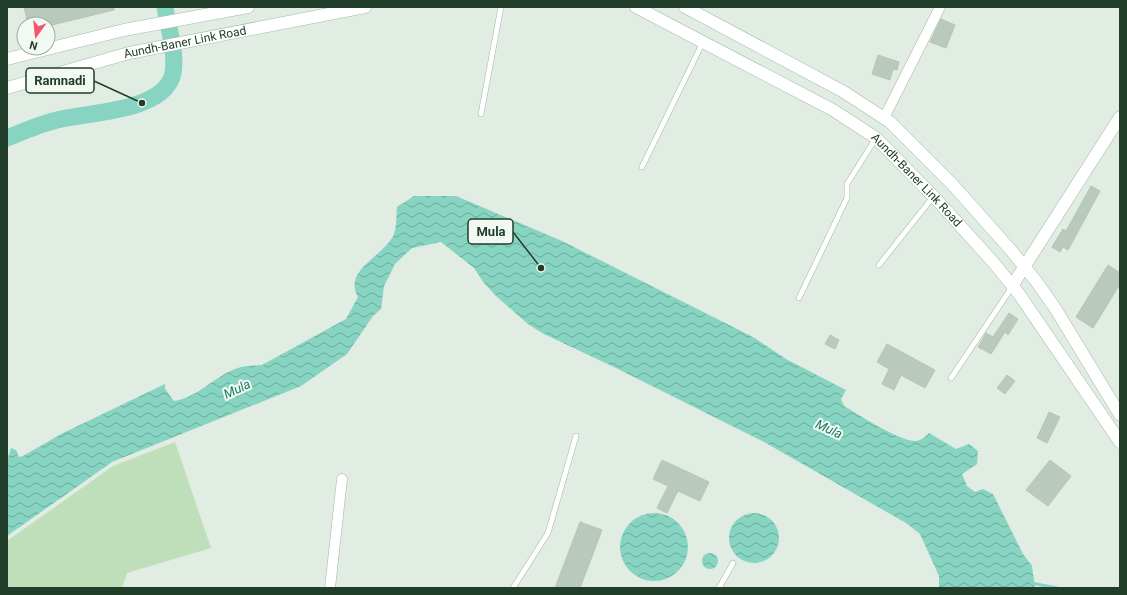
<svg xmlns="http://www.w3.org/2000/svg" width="1127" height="595" viewBox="0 0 1127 595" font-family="Roboto,sans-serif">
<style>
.grass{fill:#bedfb9}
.water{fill:url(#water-waves)}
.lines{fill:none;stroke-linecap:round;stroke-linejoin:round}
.stream{stroke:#86d4c1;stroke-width:3}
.river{stroke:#86d4c1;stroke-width:17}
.building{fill:#b9cabd;stroke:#b3c6b7}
.service-casing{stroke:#a3b4a8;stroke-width:6}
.minor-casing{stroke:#a3b4a8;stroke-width:11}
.tertiary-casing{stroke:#a3b4a8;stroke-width:13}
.secondary-casing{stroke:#a2bca8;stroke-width:13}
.service{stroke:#fff;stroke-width:5}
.minor{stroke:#fff;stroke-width:10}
.tertiary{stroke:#fff;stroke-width:12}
.secondary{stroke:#fff;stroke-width:12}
.labels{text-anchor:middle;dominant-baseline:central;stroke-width:4;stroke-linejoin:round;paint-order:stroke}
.street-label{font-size:12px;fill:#203e2a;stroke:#f2f9f2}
.water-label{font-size:13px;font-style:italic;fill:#187d65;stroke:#f2f9f2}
.leader{fill:none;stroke:#203e2a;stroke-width:1.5}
.callout-dot{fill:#203e2a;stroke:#f2f9f2;stroke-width:1.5}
.callout{fill:#f2f9f2;stroke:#203e2a;stroke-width:1.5}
.callout-label{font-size:13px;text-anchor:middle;font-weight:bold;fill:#203e2a}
</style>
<defs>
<pattern id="water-waves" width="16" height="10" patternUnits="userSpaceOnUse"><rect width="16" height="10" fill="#86d4c1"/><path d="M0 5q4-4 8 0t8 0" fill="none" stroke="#6dad9d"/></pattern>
</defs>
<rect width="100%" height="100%" fill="#e1ece3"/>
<path class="grass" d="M 175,442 L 211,548 L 127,573 L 122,588 L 7,588 L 7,541 L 113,466 Z"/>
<g class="water">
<path d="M 414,196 L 456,196 L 562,241 L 753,337 L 786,359 L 846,390 L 841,399 L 844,406 C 859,415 901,442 916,441 C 922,440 925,437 929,433 L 956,449 L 969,444 L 978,451 L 977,464 L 962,474 L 967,486 L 975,492 L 983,489 L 993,494 L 1023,554 L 1032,566 L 1035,588 L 939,588 L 939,576 L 920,534 L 906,523 L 764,442 L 618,369 L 542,333 L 528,324 L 496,296 L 484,283 L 474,268 L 441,242 L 412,248 L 395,264 L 384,286 L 381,309 L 373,316 L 347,354 L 301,386 L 112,462 L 7,536 L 7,461 L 11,448 L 16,450 L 19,457 L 23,456 L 61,434 L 165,384 L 165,389 L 174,401 C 197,398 214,377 235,369 C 244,365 253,366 262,365 L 346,319 L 358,297 C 343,271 380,258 392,238 C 397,231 396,216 397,207 Z"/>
<circle cx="654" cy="547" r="34"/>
<circle cx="754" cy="538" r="25"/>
<circle cx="710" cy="561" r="8"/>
</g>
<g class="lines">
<path class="stream" d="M 1031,583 L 1057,588"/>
<path class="river" d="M 7,138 C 22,132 38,125 53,121 C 85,112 159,113 172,77 C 178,58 168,27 165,7"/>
</g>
<g class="building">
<path d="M 24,7 L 114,7 L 114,10 L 48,26 L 48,24 L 28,24 Z"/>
<path d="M 941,19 L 955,25 L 946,48 L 930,42 Z"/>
<path d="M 878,55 L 899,62 L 897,70 L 893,69 L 890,80 L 872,74 Z"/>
<path d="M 1091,186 L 1100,191 L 1068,250 L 1063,247 L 1060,252 L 1052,247 L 1063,229 L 1066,231 Z"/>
<path d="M 1108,265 L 1120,273 L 1120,284 L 1093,328 L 1076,317 Z"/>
<path d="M 1009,313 L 1018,319 L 1008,335 L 1005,332 L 991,354 L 978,347 L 986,333 L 993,337 Z"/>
<path d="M 830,335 L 839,340 L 835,349 L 825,344 Z"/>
<path d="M 887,344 L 935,370 L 925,388 L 901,375 L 894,390 L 882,384 L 889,369 L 877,362 Z"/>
<path d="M 1007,375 L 1015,381 L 1005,394 L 997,388 Z"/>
<path d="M 1049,412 L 1060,417 L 1047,443 L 1037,438 Z"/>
<path d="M 662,460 L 709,482 L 700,501 L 678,491 L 667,513 L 657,508 L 668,486 L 653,479 Z"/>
<path d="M 1050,460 L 1071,476 L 1048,506 L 1026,490 Z"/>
<path d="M 580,522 L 602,530 L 580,588 L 555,588 Z"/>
</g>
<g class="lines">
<defs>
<g id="service">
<path d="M 481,114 L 501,7"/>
<path d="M 642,167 L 703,42"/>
<path d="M 879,265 L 933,197"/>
<path d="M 799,298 L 847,198 L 847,184 L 876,138"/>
<path d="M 951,378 L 1012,287"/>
<path d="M 513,588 L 548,533 L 576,436"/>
<path d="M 719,588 L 733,563"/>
</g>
<g id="minor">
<path d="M 884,118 L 940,7"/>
<path d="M 330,588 L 342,479"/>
</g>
<path id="tertiary" d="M 1012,286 L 1120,117"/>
<g id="secondary">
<path id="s1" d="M 636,7 L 833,110 L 876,138 L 937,200 L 993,262 L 1019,294 L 1120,442"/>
<path d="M 685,7 L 844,92 L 890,122 L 953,185 L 1009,248 L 1036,281 L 1055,308 L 1120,415"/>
<path d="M 7,59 L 124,30 L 248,7"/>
<path id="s2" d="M 7,88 L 129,53 L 365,7"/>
</g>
</defs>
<use href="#service" class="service-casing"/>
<use href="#minor" class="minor-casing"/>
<use href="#tertiary" class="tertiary-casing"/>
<use href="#secondary" class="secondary-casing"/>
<use href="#service" class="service"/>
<use href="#minor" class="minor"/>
<use href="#tertiary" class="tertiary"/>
<use href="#secondary" class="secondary"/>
</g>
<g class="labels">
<g class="street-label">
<text stroke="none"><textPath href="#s2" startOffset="184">Aundh-Baner Link Road</textPath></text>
<text stroke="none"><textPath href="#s1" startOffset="332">Aundh-Baner Link Road</textPath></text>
</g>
<g class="water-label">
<text transform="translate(237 389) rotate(-25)">Mula</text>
<text transform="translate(829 429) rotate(25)">Mula</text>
</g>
</g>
<path class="leader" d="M142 103L94 81M541 268L513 232"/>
<g class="callout-dot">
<circle cx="142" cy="103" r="4"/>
<circle cx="541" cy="268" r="4"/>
</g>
<g class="callout">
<rect x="26" y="68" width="68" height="25" rx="4"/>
<rect x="468" y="219" width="45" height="25" rx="4"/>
</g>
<g class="callout-label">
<text x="60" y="85">Ramnadi</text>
<text x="491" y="236">Mula</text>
</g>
<rect width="1127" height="595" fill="none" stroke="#203e2a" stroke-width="16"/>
<g transform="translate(36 36) rotate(195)"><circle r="19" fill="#f2f9f2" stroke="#9eaea2"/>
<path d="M0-3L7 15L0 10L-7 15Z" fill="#f8536d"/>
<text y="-6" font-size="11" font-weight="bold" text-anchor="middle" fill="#203e2a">N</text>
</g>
</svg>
